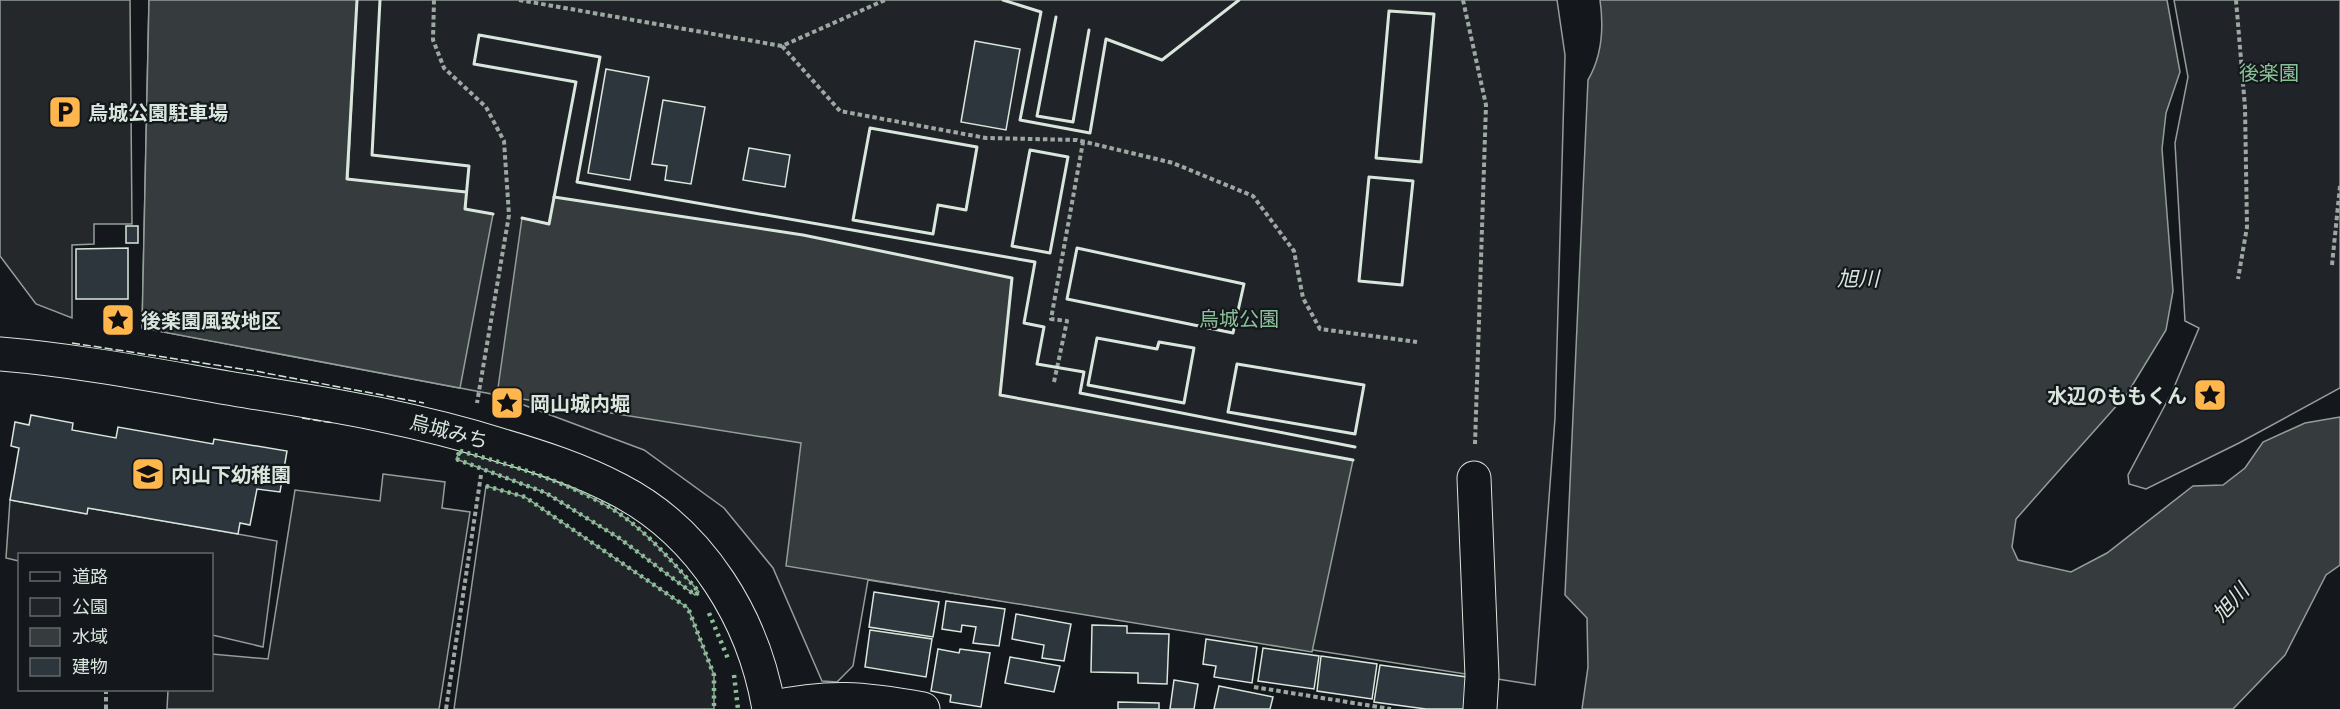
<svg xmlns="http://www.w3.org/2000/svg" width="2340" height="709" viewBox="0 0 2340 709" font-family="Ubuntu,'Noto Sans JP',sans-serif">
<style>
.green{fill:#202428;stroke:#939e99;stroke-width:1.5}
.parking{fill:#24282b;stroke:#939e99;stroke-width:1.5}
.water{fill:#363b3e;stroke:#939e99;stroke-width:1.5}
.building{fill:#2c363c;stroke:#d8e6dc;stroke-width:1.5}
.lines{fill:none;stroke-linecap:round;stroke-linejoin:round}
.street-casing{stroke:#d8e6dc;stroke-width:35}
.secondary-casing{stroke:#d8e6dc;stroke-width:35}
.path{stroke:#9da8a2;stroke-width:4;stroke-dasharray:4.5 3;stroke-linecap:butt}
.street{stroke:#14181c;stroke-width:33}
.secondary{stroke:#14181c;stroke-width:33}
.hedge{stroke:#8ac095;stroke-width:4.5;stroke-dasharray:3 4.5;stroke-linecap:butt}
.fence{stroke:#d8e6dc;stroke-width:1.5;stroke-dasharray:8 3;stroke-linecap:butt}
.wall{stroke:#d8e6dc;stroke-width:3}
.labels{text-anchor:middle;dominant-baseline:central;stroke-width:4.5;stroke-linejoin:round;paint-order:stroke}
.park-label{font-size:20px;fill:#8ac095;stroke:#14181c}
.poi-label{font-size:20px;font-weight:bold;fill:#d8e6dc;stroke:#14181c;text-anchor:start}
.street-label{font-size:20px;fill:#d8e6dc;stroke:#14181c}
.water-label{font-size:21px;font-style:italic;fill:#d8e6dc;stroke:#14181c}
</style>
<rect width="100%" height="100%" fill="#14181c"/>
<g class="green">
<path d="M 149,0 L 1557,0 L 1565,55 L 1555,418 L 1535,685 L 868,580 L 853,666 L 837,682 L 822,681 L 773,568 L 724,508 L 644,450 L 497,395 L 142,328 Z"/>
<path d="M 2174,0 L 2340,0 L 2340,388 L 2239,443 L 2146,489 L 2129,484 L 2128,475 L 2172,392 L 2199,328 L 2185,321 L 2175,143 L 2188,77 Z"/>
<path d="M 460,451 C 508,464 558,479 602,503 C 640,523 671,560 699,592 L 695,595 L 619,538 L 546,493 L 456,459 Z"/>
<path d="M 486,486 L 525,497 L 688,608 L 714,675 L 714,709 L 454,709 Z"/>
<path d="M 10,500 L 86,514 L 88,508 L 277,541 L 263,647 L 212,635 L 212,554 L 20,554 L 19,561 L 6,558 Z"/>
</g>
<g class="parking">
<path d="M 0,0 L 130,0 L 132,224 L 94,224 L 94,244 L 72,245 L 72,318 L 36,304 L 0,256 Z"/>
<path d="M 383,474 L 445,482 L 442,508 L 470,512 L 439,709 L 167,709 L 168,690 L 212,690 L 212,654 L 268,659 L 295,490 L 380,501 Z"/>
</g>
<g class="water">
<path d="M 149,0 L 357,0 L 348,179 L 466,192 L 466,209 L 493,214 L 460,388 L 142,328 Z"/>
<path d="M 1600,0 L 2167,0 L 2180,72 L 2166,113 L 2162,149 L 2173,291 L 2166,330 L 2127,394 L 2016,519 L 2012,547 L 2018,560 L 2071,572 L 2107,553 L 2193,486 L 2223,485 L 2245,468 L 2263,442 L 2305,423 L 2340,417 L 2340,565 L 2326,575 L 2285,655 L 2233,709 L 1582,709 L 1588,667 L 1587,618 L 1565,595 L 1588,80 C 1602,56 1604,28 1600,0 Z"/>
<path d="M 554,197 L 803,235 L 1012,278 L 1000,395 L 1353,460 L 1312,652 L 786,566 L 801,443 L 497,395 L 522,218 L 549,224 Z"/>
</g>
<g class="building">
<path d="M 975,41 L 1020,49 L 1006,130 L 961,122 Z"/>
<path d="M 606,69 L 649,77 L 630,180 L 588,173 Z"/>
<path d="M 663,100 L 705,107 L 691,184 L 665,180 L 667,166 L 652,164 Z"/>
<path d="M 749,148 L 790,155 L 785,187 L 743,180 Z"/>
<rect x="126" y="226" width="12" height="17"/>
<path d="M 128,248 L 128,299 L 76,299 L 76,249 Z"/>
<path d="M 31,415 L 73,423 L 72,430 L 116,438 L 118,427 L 213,444 L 214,439 L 287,451 L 280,492 L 257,489 L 250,525 L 240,523 L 238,534 L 88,508 L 87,514 L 10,500 L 19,448 L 11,446 L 15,422 L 29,425 Z"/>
<path d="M 874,592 L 939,602 L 933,637 L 869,627 Z"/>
<path d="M 946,601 L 1005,609 L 999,646 L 973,643 L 976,627 L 962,625 L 961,632 L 942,629 Z"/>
<path d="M 1016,614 L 1071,624 L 1064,661 L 1042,658 L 1044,645 L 1012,639 Z"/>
<path d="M 1092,625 L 1127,626 L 1127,633 L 1169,634 L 1167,684 L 1138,683 L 1138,673 L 1091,672 Z"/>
<path d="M 870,630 L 932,639 L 926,677 L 865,667 Z"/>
<path d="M 1206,639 L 1257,647 L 1252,683 L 1214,677 L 1216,666 L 1203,664 Z"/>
<path d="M 1263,648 L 1319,656 L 1314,689 L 1258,681 Z"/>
<path d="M 938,649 L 959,653 L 960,649 L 990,653 L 981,707 L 950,702 L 951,695 L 931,691 Z"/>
<path d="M 1321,656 L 1377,664 L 1372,699 L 1317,691 Z"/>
<path d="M 1010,657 L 1060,666 L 1054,692 L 1005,683 Z"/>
<path d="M 1380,665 L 1474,678 L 1469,709 L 1426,709 L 1374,702 Z"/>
<path d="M 1174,680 L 1198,684 L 1194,709 L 1170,709 Z"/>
<path d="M 1219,686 L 1273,697 L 1270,709 L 1214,709 Z"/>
<path d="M 1118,702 L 1159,703 L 1159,709 L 1118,709 Z"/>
</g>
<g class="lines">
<defs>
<g id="street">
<path d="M 1474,478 L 1482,676 L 1480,709"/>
<path d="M 769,708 C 830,695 862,698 923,709"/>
</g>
<path id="secondary" d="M 0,354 C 86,361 173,379 258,393 C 340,406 420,420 500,445 C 541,457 581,470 619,490 C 702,533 754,620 769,709"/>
</defs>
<use href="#street" class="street-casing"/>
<use href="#secondary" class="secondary-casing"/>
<g class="path">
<path d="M 434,0 L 433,40 L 444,68 L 486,107 L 504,141 L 509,215 L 477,403"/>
<path d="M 519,0 L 782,46 L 885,0"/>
<path d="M 1463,0 L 1486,105 L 1475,444"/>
<path d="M 2236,0 L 2245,107 L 2247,227 L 2238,279"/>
<path d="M 782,46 L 840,111 L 986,138 L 1077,140 L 1173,163 L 1253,196 L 1294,251 L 1303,298 L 1320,329 L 1417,342"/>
<path d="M 2332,265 L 2340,186"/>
<path d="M 1054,382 L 1067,321 L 1051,319 L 1083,142"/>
<path d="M 1254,687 L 1391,709"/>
<path d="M 106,709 L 106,692"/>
<path d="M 446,709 L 481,475"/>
</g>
<use href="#street" class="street"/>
<use href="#secondary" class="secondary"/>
<g class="hedge">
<path d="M 460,451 C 508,464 558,479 602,503 C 640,523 671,560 699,592 L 695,595 L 619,538 L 546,493 L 456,459 Z"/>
<path d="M 486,486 L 525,497 L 688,608 L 714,675 L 714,709"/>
<path d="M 709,613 L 729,661"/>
<path d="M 734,675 L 738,709"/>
</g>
<g class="fence">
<path d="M 72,343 L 255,371 L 424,403"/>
<path d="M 302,418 L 334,423"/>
</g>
<g class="wall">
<path d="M 357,0 L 347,179 L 466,192"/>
<path d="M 380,0 L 372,155 L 469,166 L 465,209 L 493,214"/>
<path d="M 1003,0 L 1041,12 L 1020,120 L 1090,133 L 1106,39 L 1162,60 L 1239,0"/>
<path d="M 1389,11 L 1434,14 L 1421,162 L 1376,158 Z"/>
<path d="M 1056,17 L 1037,116 L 1073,122 L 1089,30"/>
<path d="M 870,128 L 977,147 L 966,210 L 938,205 L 933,234 L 853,220 Z"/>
<path d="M 1030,150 L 1068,157 L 1050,253 L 1012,246 Z"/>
<path d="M 1369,177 L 1413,181 L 1402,285 L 1359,281 Z"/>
<path d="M 554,197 L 803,235 L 1012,278 L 1000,395 L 1353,460"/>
<path d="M 522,218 L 549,224 L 576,82 L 474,64 L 479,35 L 600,57 L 577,182 L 1035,262 L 1024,323 L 1044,327 L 1037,364 L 1084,372 L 1080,393 L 1355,447"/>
<path d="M 1077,248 L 1244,284 L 1233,333 L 1067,299 Z"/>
<path d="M 1097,338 L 1157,349 L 1159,342 L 1194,348 L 1184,403 L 1088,385 Z"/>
<path d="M 1237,364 L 1364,385 L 1355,434 L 1228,412 Z"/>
</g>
</g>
<defs>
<symbol id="parking-square" viewBox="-11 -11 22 22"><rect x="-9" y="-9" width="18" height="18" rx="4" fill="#ffb74d" stroke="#14181c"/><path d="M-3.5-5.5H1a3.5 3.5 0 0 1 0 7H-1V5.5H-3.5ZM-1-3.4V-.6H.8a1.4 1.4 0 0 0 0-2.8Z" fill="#111"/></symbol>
<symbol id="sight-square" viewBox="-11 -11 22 22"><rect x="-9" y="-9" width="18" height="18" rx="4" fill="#ffb74d" stroke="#14181c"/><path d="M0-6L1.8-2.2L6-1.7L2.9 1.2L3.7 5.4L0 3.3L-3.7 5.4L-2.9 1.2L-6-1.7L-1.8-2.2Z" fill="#111"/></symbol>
<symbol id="school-square" viewBox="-11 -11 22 22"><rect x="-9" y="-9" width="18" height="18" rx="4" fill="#ffb74d" stroke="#14181c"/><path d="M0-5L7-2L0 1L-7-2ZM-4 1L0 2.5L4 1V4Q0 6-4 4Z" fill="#111"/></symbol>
</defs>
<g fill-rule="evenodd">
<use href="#parking-square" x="46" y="93" width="38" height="38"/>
<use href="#sight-square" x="99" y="301" width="38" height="38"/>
<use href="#sight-square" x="2191" y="376" width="38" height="38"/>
<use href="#sight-square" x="488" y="384" width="38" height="38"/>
<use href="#school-square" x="129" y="455" width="38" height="38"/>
</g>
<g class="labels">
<g class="park-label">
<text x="2269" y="72">後楽園</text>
<text x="1239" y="318">烏城公園</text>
</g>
<g class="poi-label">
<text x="88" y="112">烏城公園駐車場</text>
<text x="141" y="320">後楽園風致地区</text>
<text x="2187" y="395" text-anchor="end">水辺のももくん</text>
<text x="530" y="403">岡山城内堀</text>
<text x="171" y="474">内山下幼稚園</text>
</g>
<g class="street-label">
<text transform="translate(449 431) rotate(15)">烏城みち</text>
</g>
<g class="water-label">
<text x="1858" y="278">旭川</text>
<text transform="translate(2230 602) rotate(-48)">旭川</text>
</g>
</g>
<rect x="18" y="553" width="195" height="138" fill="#14181c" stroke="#626a69" stroke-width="1.5"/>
<rect x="30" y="572" width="30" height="9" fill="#14181c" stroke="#626a69" stroke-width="1.5"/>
<text x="72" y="583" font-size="18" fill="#d8e6dc">道路</text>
<rect x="30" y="598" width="30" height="18" fill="#202428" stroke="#626a69" stroke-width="1.5"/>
<text x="72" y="613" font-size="18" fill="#d8e6dc">公園</text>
<rect x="30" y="628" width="30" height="18" fill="#363b3e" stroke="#626a69" stroke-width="1.5"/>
<text x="72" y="643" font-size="18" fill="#d8e6dc">水域</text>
<rect x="30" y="658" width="30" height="18" fill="#2c363c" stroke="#626a69" stroke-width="1.5"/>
<text x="72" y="673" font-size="18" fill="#d8e6dc">建物</text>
</svg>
